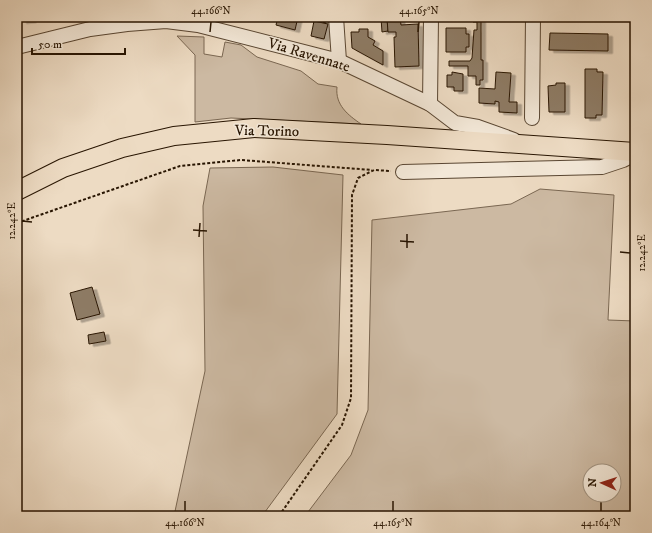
<svg xmlns="http://www.w3.org/2000/svg" width="652" height="533" viewBox="0 0 652 533" font-family="'IM FELL DW Pica',serif">
<style>
.green{fill:#ccb9a2;stroke:#7a6752;fill-rule:evenodd}
.building{fill:#8e7c66;stroke:#281502;filter:url(#shadow)}
.lines{fill:none;stroke-linecap:round;stroke-linejoin:round}
.minor-casing{stroke:#594632;stroke-width:16}
.major-casing{stroke:#281502;stroke-width:20}
.path{stroke:#281502;stroke-width:2;stroke-dasharray:3 2;stroke-linecap:butt}
.minor{stroke:#f3e8d8;stroke-width:14}
.major{stroke:#eddbc3;stroke-width:18}
.ticks{fill:none;stroke:#281502;stroke-width:1.5}
.labels{text-anchor:middle;dominant-baseline:central;stroke-width:3;stroke-linejoin:round;paint-order:stroke}
.street-label{font-size:15px;fill:#281502;stroke:#f3e8d8}
.neatline{fill:none;stroke:#281502;stroke-width:1.5}
.ticks-label{font-size:10px;text-anchor:middle;fill:#281502}
</style>
<defs>
<filter id="shadow"><feDropShadow dx="4.5" dy="2.5" stdDeviation="0" flood-color="#0004"/></filter>
</defs>
<rect width="100%" height="100%" fill="#eddbc3"/>
<filter id="stains"><feTurbulence type="fractalNoise" baseFrequency=".005" numOctaves="4"/><feColorMatrix values="0 0 0 0 .2 0 0 0 0 .09 0 0 0 0 .02 0 0 0 .5 -.17"/></filter>
<radialGradient id="worn" r=".72"><stop offset=".6" stop-color="#630" stop-opacity="0"/><stop offset="1" stop-color="#630" stop-opacity=".3"/></radialGradient>
<g class="green">
<path d="M 177,36 L 204,37 L 204,54 L 222,57 L 225,42 L 241,45 L 257,57 L 301,71 L 318,84 L 337,87 C 335,105 348,115 361,124 L 231,118 L 195,122 L 195,55 Z"/>
<path d="M 273,167 L 343,175 L 337,414 L 262,516 L 174,516 L 205,371 L 203,206 L 210,168 Z"/>
<path d="M 540,189 L 614,195 L 608,320 L 635,321 L 635,516 L 305,516 L 351,455 L 368,410 L 372,220 L 511,204 ZM 590,471 L 614,471 L 614,495 L 590,495 Z"/>
</g>
<g class="building">
<path d="M 22,17 L 32,17 L 32,20 L 22,21 Z"/>
<path d="M 278,17 L 298,17 L 295,30 L 276,25 Z"/>
<path d="M 310,17 L 326,17 L 325,23 Z"/>
<path d="M 471,17 L 481,17 L 481,60 L 483,60 L 483,80 L 480,80 L 480,85 L 476,85 L 476,76 L 468,76 L 468,66 L 449,66 L 449,61 L 470,61 L 472,58 L 474,30 L 477,30 L 477,22 L 473,22 L 473,17 Z"/>
<path d="M 381,18 L 387,18 L 388,31 L 382,32 Z"/>
<path d="M 387,18 L 400,18 L 401,25 L 418,24 L 419,66 L 395,67 L 394,37 L 396,37 L 396,32 L 388,32 Z"/>
<path d="M 314,21 L 328,24 L 324,39 L 311,36 Z"/>
<path d="M 446,28 L 466,28 L 466,34 L 469,34 L 469,47 L 466,47 L 466,52 L 446,52 Z"/>
<path d="M 359,29 L 368,29 L 368,37 L 375,41 L 373,45 L 383,51 L 383,65 L 352,48 L 351,32 L 359,32 Z"/>
<path d="M 550,33 L 608,34 L 608,51 L 549,50 Z"/>
<path d="M 585,69 L 597,69 L 597,72 L 603,72 L 602,115 L 596,115 L 596,118 L 585,118 Z"/>
<path d="M 452,72 L 463,74 L 463,91 L 454,91 L 454,87 L 447,87 L 447,75 L 452,75 Z"/>
<path d="M 496,72 L 511,73 L 509,102 L 517,102 L 517,113 L 499,112 L 499,102 L 495,101 L 495,104 L 479,103 L 479,88 L 495,89 Z"/>
<path d="M 556,83 L 565,83 L 565,112 L 549,112 L 548,86 L 556,85 Z"/>
<path d="M 92,287 L 100,314 L 77,320 L 70,293 Z"/>
<path d="M 104,332 L 106,341 L 89,344 L 88,335 Z"/>
</g>
<g class="lines">
<defs>
<g id="minor">
<path d="M 336,17 L 339,61"/>
<path d="M 17,47 L 90,29 L 127,24 L 166,21 L 198,25 L 339,61 L 430,104 L 455,123 L 478,127 L 514,140"/>
<path d="M 430,104 L 431,17"/>
<path d="M 532,118 L 533,17"/>
<path d="M 403,172 L 602,167 L 623,160 L 635,154"/>
</g>
<path id="major" d="M 17,191 L 63,168 L 122,148 L 174,136 L 254,128 L 387,135 L 635,152"/>
</defs>
<use href="#minor" class="minor-casing"/>
<use href="#major" class="major-casing"/>
<g class="path">
<path d="M 17,223 L 180,166 L 241,160 L 372,170"/>
<path d="M 279,516 L 342,425 L 351,398 L 352,195 L 358,178 L 374,170 L 391,171"/>
</g>
<use href="#minor" class="minor"/>
<use href="#major" class="major"/>
</g>
<path class="ticks" d="M 210,32 L 211,22M 418,32 L 419,22M 22,221 L 32,222M 193,230 L 207,231M 199,237 L 200,223M 400,241 L 414,242M 407,248 L 407,234M 620,252 L 630,253M 185,511 L 185,501M 393,511 L 393,501M 601,511 L 601,501"/>
<g class="labels">
<g class="street-label">
<text transform="translate(309 55) rotate(17)">Via Ravennate</text>
<text transform="translate(267 131) rotate(1)">Via Torino</text>
</g>
</g>
<rect width="652" height="533" fill="none" stroke="#eddbc3" stroke-width="44"/>
<g transform="translate(602 483) rotate(273)"><circle r="19" fill="#f3e8d8" stroke="#a29482"/>
<path d="M0-3L7 15L0 10L-7 15Z" fill="#8f2418"/>
<text y="-6" font-size="11" font-weight="bold" text-anchor="middle" fill="#281502">N</text>
</g>
<path d="M32 48v6h93v-6" fill="none" stroke="#281502" stroke-width="2"/>
<text x="38" y="48" font-size="12" fill="#281502" stroke="#f3e8d8" stroke-width="3" paint-order="stroke">50 m</text>
<rect x="22" y="22" width="608" height="489" class="neatline"/>
<g class="ticks-label">
<text x="211" y="14">44.166°N</text>
<text x="419" y="14">44.165°N</text>
<text transform="translate(11 221) rotate(-90)" y="4">12.242°E</text>
<text transform="translate(641 253) rotate(-90)" y="4">12.242°E</text>
<text x="185" y="526">44.166°N</text>
<text x="393" y="526">44.165°N</text>
<text x="601" y="526">44.164°N</text>
</g>
<rect width="100%" height="100%" filter="url(#stains)"/>
<rect width="100%" height="100%" fill="url(#worn)"/>
</svg>
